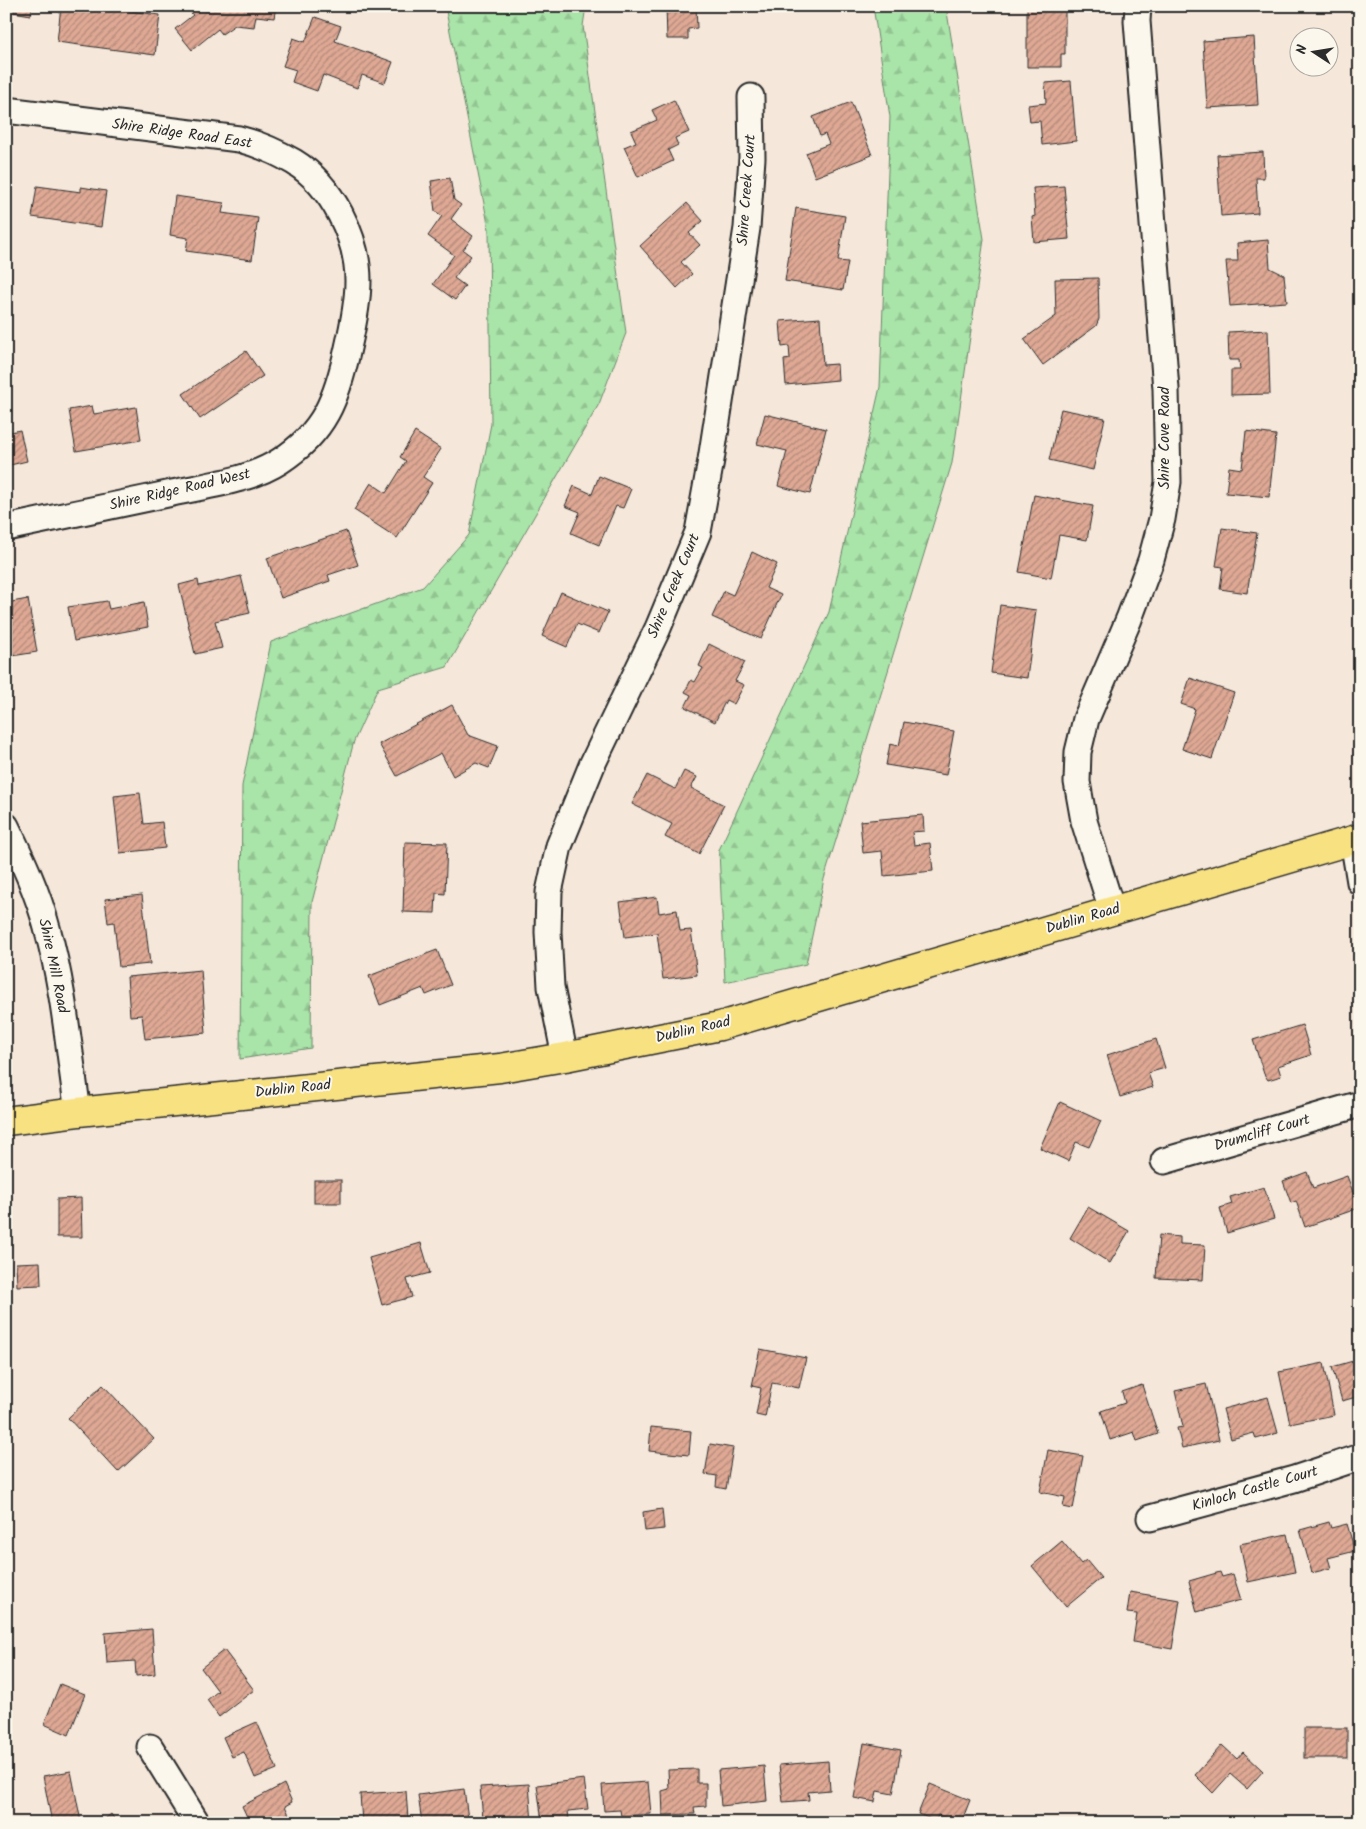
<svg xmlns="http://www.w3.org/2000/svg" width="1366" height="1829" viewBox="0 0 1366 1829" font-family="Kalam,sans-serif">
<style>
.forest{fill:url(#forest-firs);stroke:#6a886a}
.building{fill:url(#building-hatch);stroke:#2b2b2b}
.lines{fill:none;stroke-linecap:round;stroke-linejoin:round}
.minor-casing{stroke:#2b2b2b;stroke-width:29}
.major-casing{stroke:#2b2b2b;stroke-width:31}
.minor{stroke:#fbf7ec;stroke-width:25}
.major{stroke:#f8e181;stroke-width:28}
.labels{text-anchor:middle;dominant-baseline:central;stroke-width:4;stroke-linejoin:round;paint-order:stroke}
.street-label{font-size:15px;fill:#2b2b2b;stroke:#fbf7ec}
</style>
<defs>
<pattern id="forest-firs" width="22" height="20" patternUnits="userSpaceOnUse" patternTransform="scale(1.25)"><rect width="22" height="20" fill="#a9e4a9"/><path d="M5 1l3.5 6h-7zM16 11l3.5 6h-7z" fill="#92c492"/></pattern>
<pattern id="building-hatch" width="6" height="6" patternUnits="userSpaceOnUse" patternTransform="scale(1.25)"><rect width="6" height="6" fill="#dea894"/><path d="M-1 1l2-2M0 6l6-6M5 7l2-2" fill="none" stroke="#b48979"/></pattern>
</defs>
<rect width="100%" height="100%" fill="#f5e7da"/>
<filter id="ink" filterUnits="userSpaceOnUse"><feTurbulence type="fractalNoise" baseFrequency=".02" numOctaves="2"/><feDisplacementMap in="SourceGraphic" scale="10" xChannelSelector="R" yChannelSelector="G"/><feConvolveMatrix kernelMatrix="1 2 1 2 8 2 1 2 1" color-interpolation-filters="sRGB"/></filter>
<g filter="url(#ink)">
<g class="forest">
<path d="M 445,6 L 586,6 L 583,26 L 626,333 L 599,404 L 447,667 L 378,688 L 354,741 L 312,902 L 311,1048 L 240,1059 L 242,786 L 271,642 L 423,587 L 469,535 L 491,424 L 489,229 Z"/>
<path d="M 873,6 L 946,6 L 984,239 L 952,463 L 824,879 L 806,964 L 725,982 L 719,850 L 829,612 L 880,387 L 890,117 Z"/>
</g>
<g class="building">
<path d="M 6,6 L 32,6 L 31,15 L 7,11 L 6,13 Z"/>
<path d="M 61,6 L 130,6 L 129,11 L 160,15 L 155,55 L 57,42 Z"/>
<path d="M 185,6 L 276,6 L 274,18 L 256,16 L 254,27 L 235,25 L 222,34 L 218,29 L 192,50 L 175,29 L 193,15 Z"/>
<path d="M 666,6 L 696,6 L 697,28 L 688,29 L 688,39 L 667,39 Z"/>
<path d="M 1027,6 L 1065,6 L 1065,54 L 1061,54 L 1061,67 L 1027,67 Z"/>
<path d="M 315,17 L 341,26 L 335,41 L 393,62 L 385,83 L 362,75 L 357,88 L 323,75 L 317,91 L 292,82 L 296,70 L 283,66 L 293,38 L 305,42 Z"/>
<path d="M 1254,37 L 1258,105 L 1207,108 L 1203,41 Z"/>
<path d="M 1071,81 L 1076,141 L 1042,145 L 1040,121 L 1030,122 L 1028,105 L 1046,103 L 1045,83 Z"/>
<path d="M 674,100 L 689,132 L 675,138 L 678,145 L 668,150 L 673,161 L 638,177 L 624,147 L 636,142 L 631,131 L 657,120 L 652,110 Z"/>
<path d="M 851,102 L 872,155 L 815,177 L 806,153 L 829,144 L 825,134 L 820,136 L 813,117 Z"/>
<path d="M 1263,152 L 1264,178 L 1256,178 L 1258,213 L 1221,216 L 1217,155 Z"/>
<path d="M 450,178 L 454,200 L 461,205 L 451,219 L 473,236 L 463,250 L 471,256 L 454,278 L 465,286 L 455,300 L 433,284 L 454,255 L 428,236 L 442,216 L 435,211 L 431,181 Z"/>
<path d="M 37,186 L 81,192 L 81,187 L 106,191 L 101,227 L 32,217 Z"/>
<path d="M 1064,186 L 1069,239 L 1034,242 L 1032,217 L 1035,216 L 1033,188 Z"/>
<path d="M 175,196 L 224,203 L 222,213 L 258,218 L 252,260 L 186,251 L 188,238 L 170,235 Z"/>
<path d="M 687,203 L 703,221 L 689,233 L 700,245 L 681,262 L 692,274 L 677,288 L 640,246 Z"/>
<path d="M 796,208 L 845,216 L 838,261 L 848,262 L 843,290 L 785,281 Z"/>
<path d="M 1268,240 L 1270,268 L 1284,275 L 1287,302 L 1230,306 L 1226,261 L 1238,261 L 1237,243 Z"/>
<path d="M 1098,278 L 1099,319 L 1096,326 L 1043,365 L 1024,339 L 1056,316 L 1055,279 Z"/>
<path d="M 820,318 L 823,365 L 837,364 L 838,380 L 786,385 L 784,360 L 790,359 L 789,346 L 782,347 L 780,321 Z"/>
<path d="M 1268,330 L 1270,394 L 1231,395 L 1231,370 L 1240,370 L 1239,360 L 1229,360 L 1228,332 Z"/>
<path d="M 246,351 L 263,376 L 200,419 L 183,394 Z"/>
<path d="M 92,406 L 94,414 L 136,407 L 141,440 L 76,451 L 69,410 Z"/>
<path d="M 1061,409 L 1105,418 L 1093,470 L 1049,460 Z"/>
<path d="M 765,414 L 826,429 L 810,494 L 778,486 L 787,451 L 757,444 Z"/>
<path d="M 20,430 L 27,461 L 6,466 L 6,433 Z"/>
<path d="M 1246,431 L 1276,435 L 1269,497 L 1226,493 L 1229,467 L 1242,469 Z"/>
<path d="M 415,432 L 441,449 L 423,477 L 432,483 L 397,538 L 354,510 L 371,483 L 386,493 L 406,461 L 400,457 Z"/>
<path d="M 599,476 L 631,489 L 623,508 L 616,506 L 599,545 L 571,533 L 580,512 L 565,506 L 574,486 L 592,494 Z"/>
<path d="M 1034,495 L 1093,506 L 1087,540 L 1059,535 L 1051,578 L 1019,572 Z"/>
<path d="M 1222,528 L 1257,533 L 1247,593 L 1220,589 L 1223,567 L 1216,566 Z"/>
<path d="M 346,531 L 358,565 L 328,575 L 330,581 L 281,598 L 267,558 Z"/>
<path d="M 752,552 L 777,564 L 766,588 L 781,595 L 761,639 L 712,617 L 724,591 L 733,595 Z"/>
<path d="M 241,576 L 250,613 L 215,621 L 222,648 L 195,654 L 179,585 L 198,580 L 199,586 Z"/>
<path d="M 561,592 L 608,612 L 599,633 L 577,624 L 567,647 L 542,636 Z"/>
<path d="M 28,599 L 37,652 L 6,657 L 6,603 Z"/>
<path d="M 107,601 L 109,609 L 144,602 L 148,627 L 74,641 L 68,607 Z"/>
<path d="M 1000,605 L 1036,610 L 1027,678 L 991,673 Z"/>
<path d="M 709,644 L 745,662 L 735,681 L 744,685 L 734,704 L 726,700 L 715,722 L 685,707 L 691,695 L 685,692 L 691,680 L 695,682 L 703,668 L 699,666 Z"/>
<path d="M 1190,678 L 1234,693 L 1212,759 L 1182,749 L 1195,709 L 1181,704 Z"/>
<path d="M 452,705 L 468,735 L 498,746 L 489,768 L 476,763 L 453,776 L 441,753 L 397,776 L 379,744 Z"/>
<path d="M 904,722 L 954,731 L 946,775 L 886,765 L 890,744 L 899,746 Z"/>
<path d="M 684,771 L 697,777 L 691,788 L 724,805 L 699,854 L 665,837 L 672,824 L 632,804 L 647,775 L 675,789 Z"/>
<path d="M 140,793 L 144,824 L 162,822 L 165,848 L 120,853 L 114,796 Z"/>
<path d="M 923,815 L 924,831 L 912,832 L 914,845 L 930,843 L 933,871 L 884,876 L 882,851 L 863,853 L 860,821 Z"/>
<path d="M 405,842 L 447,843 L 445,894 L 436,893 L 435,913 L 403,912 Z"/>
<path d="M 142,895 L 150,964 L 119,967 L 114,922 L 108,923 L 105,899 Z"/>
<path d="M 657,897 L 659,913 L 677,910 L 680,931 L 691,930 L 697,975 L 663,979 L 657,933 L 625,937 L 620,902 Z"/>
<path d="M 437,950 L 451,985 L 426,995 L 423,988 L 380,1005 L 369,976 Z"/>
<path d="M 201,970 L 206,1033 L 145,1039 L 142,1015 L 130,1016 L 127,977 Z"/>
<path d="M 1302,1025 L 1311,1055 L 1278,1066 L 1281,1076 L 1268,1080 L 1264,1074 L 1253,1040 Z"/>
<path d="M 1156,1039 L 1165,1068 L 1148,1073 L 1153,1087 L 1120,1097 L 1107,1055 Z"/>
<path d="M 1060,1102 L 1101,1121 L 1089,1147 L 1076,1142 L 1068,1161 L 1040,1148 Z"/>
<path d="M 1307,1172 L 1313,1188 L 1347,1176 L 1359,1208 L 1305,1227 L 1296,1201 L 1291,1203 L 1283,1181 Z"/>
<rect x="314" y="1180" width="27" height="23"/>
<path d="M 1264,1187 L 1274,1219 L 1227,1233 L 1220,1208 L 1232,1204 L 1230,1197 Z"/>
<path d="M 81,1198 L 82,1237 L 57,1237 L 57,1199 Z"/>
<path d="M 1088,1207 L 1129,1231 L 1110,1263 L 1070,1238 Z"/>
<path d="M 1159,1235 L 1180,1237 L 1180,1244 L 1205,1245 L 1203,1280 L 1156,1278 Z"/>
<path d="M 421,1243 L 430,1273 L 407,1279 L 412,1297 L 382,1305 L 369,1258 Z"/>
<path d="M 40,1262 L 41,1285 L 17,1286 L 16,1263 Z"/>
<path d="M 760,1349 L 806,1358 L 799,1388 L 772,1383 L 765,1417 L 756,1415 L 761,1388 L 752,1386 Z"/>
<path d="M 1360,1359 L 1360,1396 L 1342,1401 L 1332,1367 Z"/>
<path d="M 1324,1363 L 1334,1415 L 1290,1424 L 1279,1372 Z"/>
<path d="M 1206,1384 L 1219,1440 L 1182,1448 L 1177,1428 L 1183,1427 L 1175,1391 Z"/>
<path d="M 103,1385 L 154,1439 L 118,1472 L 68,1418 Z"/>
<path d="M 1142,1385 L 1158,1434 L 1137,1441 L 1134,1432 L 1110,1440 L 1101,1411 L 1125,1403 L 1122,1392 Z"/>
<path d="M 1268,1397 L 1278,1433 L 1256,1439 L 1254,1433 L 1231,1439 L 1223,1409 Z"/>
<path d="M 651,1427 L 691,1431 L 689,1455 L 649,1451 Z"/>
<path d="M 710,1444 L 733,1448 L 726,1489 L 716,1487 L 717,1476 L 705,1474 Z"/>
<path d="M 1048,1450 L 1083,1456 L 1073,1509 L 1063,1507 L 1065,1497 L 1040,1492 Z"/>
<path d="M 662,1509 L 664,1529 L 645,1531 L 643,1512 Z"/>
<path d="M 1329,1522 L 1331,1528 L 1347,1524 L 1355,1551 L 1328,1558 L 1331,1568 L 1312,1573 L 1300,1530 Z"/>
<path d="M 1287,1534 L 1295,1572 L 1248,1582 L 1240,1544 Z"/>
<path d="M 1062,1541 L 1081,1564 L 1086,1560 L 1101,1578 L 1066,1607 L 1032,1566 Z"/>
<path d="M 1220,1572 L 1222,1577 L 1233,1574 L 1241,1600 L 1197,1612 L 1189,1581 Z"/>
<path d="M 1130,1592 L 1180,1600 L 1172,1649 L 1133,1642 L 1137,1614 L 1127,1613 Z"/>
<path d="M 152,1629 L 155,1674 L 136,1676 L 135,1661 L 107,1663 L 105,1633 Z"/>
<path d="M 224,1650 L 254,1690 L 219,1717 L 207,1700 L 218,1691 L 201,1668 Z"/>
<path d="M 60,1684 L 85,1694 L 69,1735 L 44,1724 Z"/>
<path d="M 257,1722 L 277,1769 L 255,1778 L 244,1752 L 232,1757 L 223,1737 Z"/>
<rect x="1304" y="1728" width="43" height="30"/>
<path d="M 864,1743 L 901,1750 L 893,1794 L 877,1791 L 875,1802 L 854,1798 Z"/>
<path d="M 1222,1745 L 1237,1759 L 1243,1752 L 1263,1771 L 1247,1789 L 1230,1774 L 1213,1793 L 1195,1775 Z"/>
<path d="M 828,1761 L 830,1790 L 808,1792 L 809,1800 L 783,1802 L 779,1765 Z"/>
<path d="M 764,1766 L 767,1801 L 721,1806 L 718,1770 Z"/>
<path d="M 697,1769 L 697,1783 L 706,1783 L 706,1806 L 694,1807 L 695,1814 L 663,1815 L 662,1791 L 669,1789 L 668,1770 Z"/>
<path d="M 71,1771 L 81,1822 L 52,1823 L 43,1776 Z"/>
<path d="M 584,1779 L 588,1809 L 568,1811 L 569,1819 L 542,1822 L 537,1785 Z"/>
<path d="M 648,1782 L 651,1814 L 621,1816 L 620,1810 L 604,1811 L 602,1785 Z"/>
<path d="M 284,1784 L 292,1802 L 285,1806 L 293,1823 L 257,1823 L 256,1821 L 250,1823 L 242,1806 Z"/>
<path d="M 529,1784 L 532,1823 L 498,1823 L 498,1817 L 483,1818 L 480,1787 Z"/>
<path d="M 930,1784 L 970,1800 L 961,1823 L 938,1815 L 936,1821 L 918,1814 Z"/>
<path d="M 464,1789 L 468,1819 L 445,1823 L 422,1823 L 418,1795 Z"/>
<path d="M 406,1791 L 408,1819 L 388,1820 L 388,1823 L 362,1823 L 360,1794 Z"/>
<path d="M 111,1814 L 117,1823 L 100,1823 Z"/>
<path d="M 1219,1818 L 1220,1823 L 1190,1823 L 1190,1822 Z"/>
</g>
<g class="lines">
<defs>
<g id="minor">
<path d="M 6,110 L 239,139 C 258,144 277,152 294,162 C 332,185 358,238 358,281 C 358,303 353,326 348,348 C 337,398 325,432 280,461 C 249,481 208,485 172,493 C 117,505 62,516 6,528"/>
<path d="M 6,826 C 22,859 38,893 47,928 C 64,988 69,1051 78,1112"/>
<path d="M 1353,840 L 1360,882"/>
<path d="M 1112,910 L 1084,821 L 1077,782 L 1078,752 L 1086,719 L 1129,619 L 1151,560 L 1162,519 L 1168,482 L 1166,389 L 1137,21 L 1138,6"/>
<path d="M 565,1057 L 551,987 L 548,932 L 549,892 L 559,846 L 592,765 L 658,628 L 698,532 L 711,460 L 747,228 L 752,158 L 751,97"/>
<path d="M 1164,1161 L 1360,1104"/>
<path d="M 1150,1518 L 1294,1479 L 1360,1457"/>
<path d="M 150,1747 L 197,1823"/>
</g>
<path id="major" d="M 6,1121 L 78,1112 L 500,1068 L 565,1057 L 720,1026 L 1360,838"/>
</defs>
<use href="#minor" class="minor-casing"/>
<use href="#major" class="major-casing"/>
<use href="#minor" class="minor"/>
<use href="#major" class="major"/>
</g>
</g>
<g class="labels">
<g class="street-label">
<text transform="translate(182 134) rotate(8)">Shire Ridge Road East</text>
<text transform="translate(747 190) rotate(-86)">Shire Creek Court</text>
<text transform="translate(1165 438) rotate(-90)">Shire Cove Road</text>
<text transform="translate(180 490) rotate(-13)">Shire Ridge Road West</text>
<text transform="translate(674 586) rotate(-67)">Shire Creek Court</text>
<text transform="translate(1083 919) rotate(-16)">Dublin Road</text>
<text transform="translate(53 966) rotate(78)">Shire Mill Road</text>
<text transform="translate(693 1030) rotate(-13)">Dublin Road</text>
<text transform="translate(293 1089) rotate(-6)">Dublin Road</text>
<text transform="translate(1262 1133) rotate(-16)">Drumcliff Court</text>
<text transform="translate(1255 1489) rotate(-16)">Kinloch Castle Court</text>
</g>
</g>
<rect width="1366" height="1829" fill="none" stroke="#fbf7ec" stroke-width="25"/>
<rect x="12" y="12" width="1341" height="1804" fill="none" stroke="#2b2b2b" stroke-width="2" filter="url(#ink)"/>
<g transform="translate(1314 52) rotate(282)"><circle r="24" fill="#fbf7ec" stroke="#a8a59f"/>
<path d="M0-4L9 19L0 12L-9 19Z" fill="#2b2b2b"/>
<text y="-8" font-size="14" font-weight="bold" text-anchor="middle" fill="#2b2b2b">N</text>
</g>
</svg>
